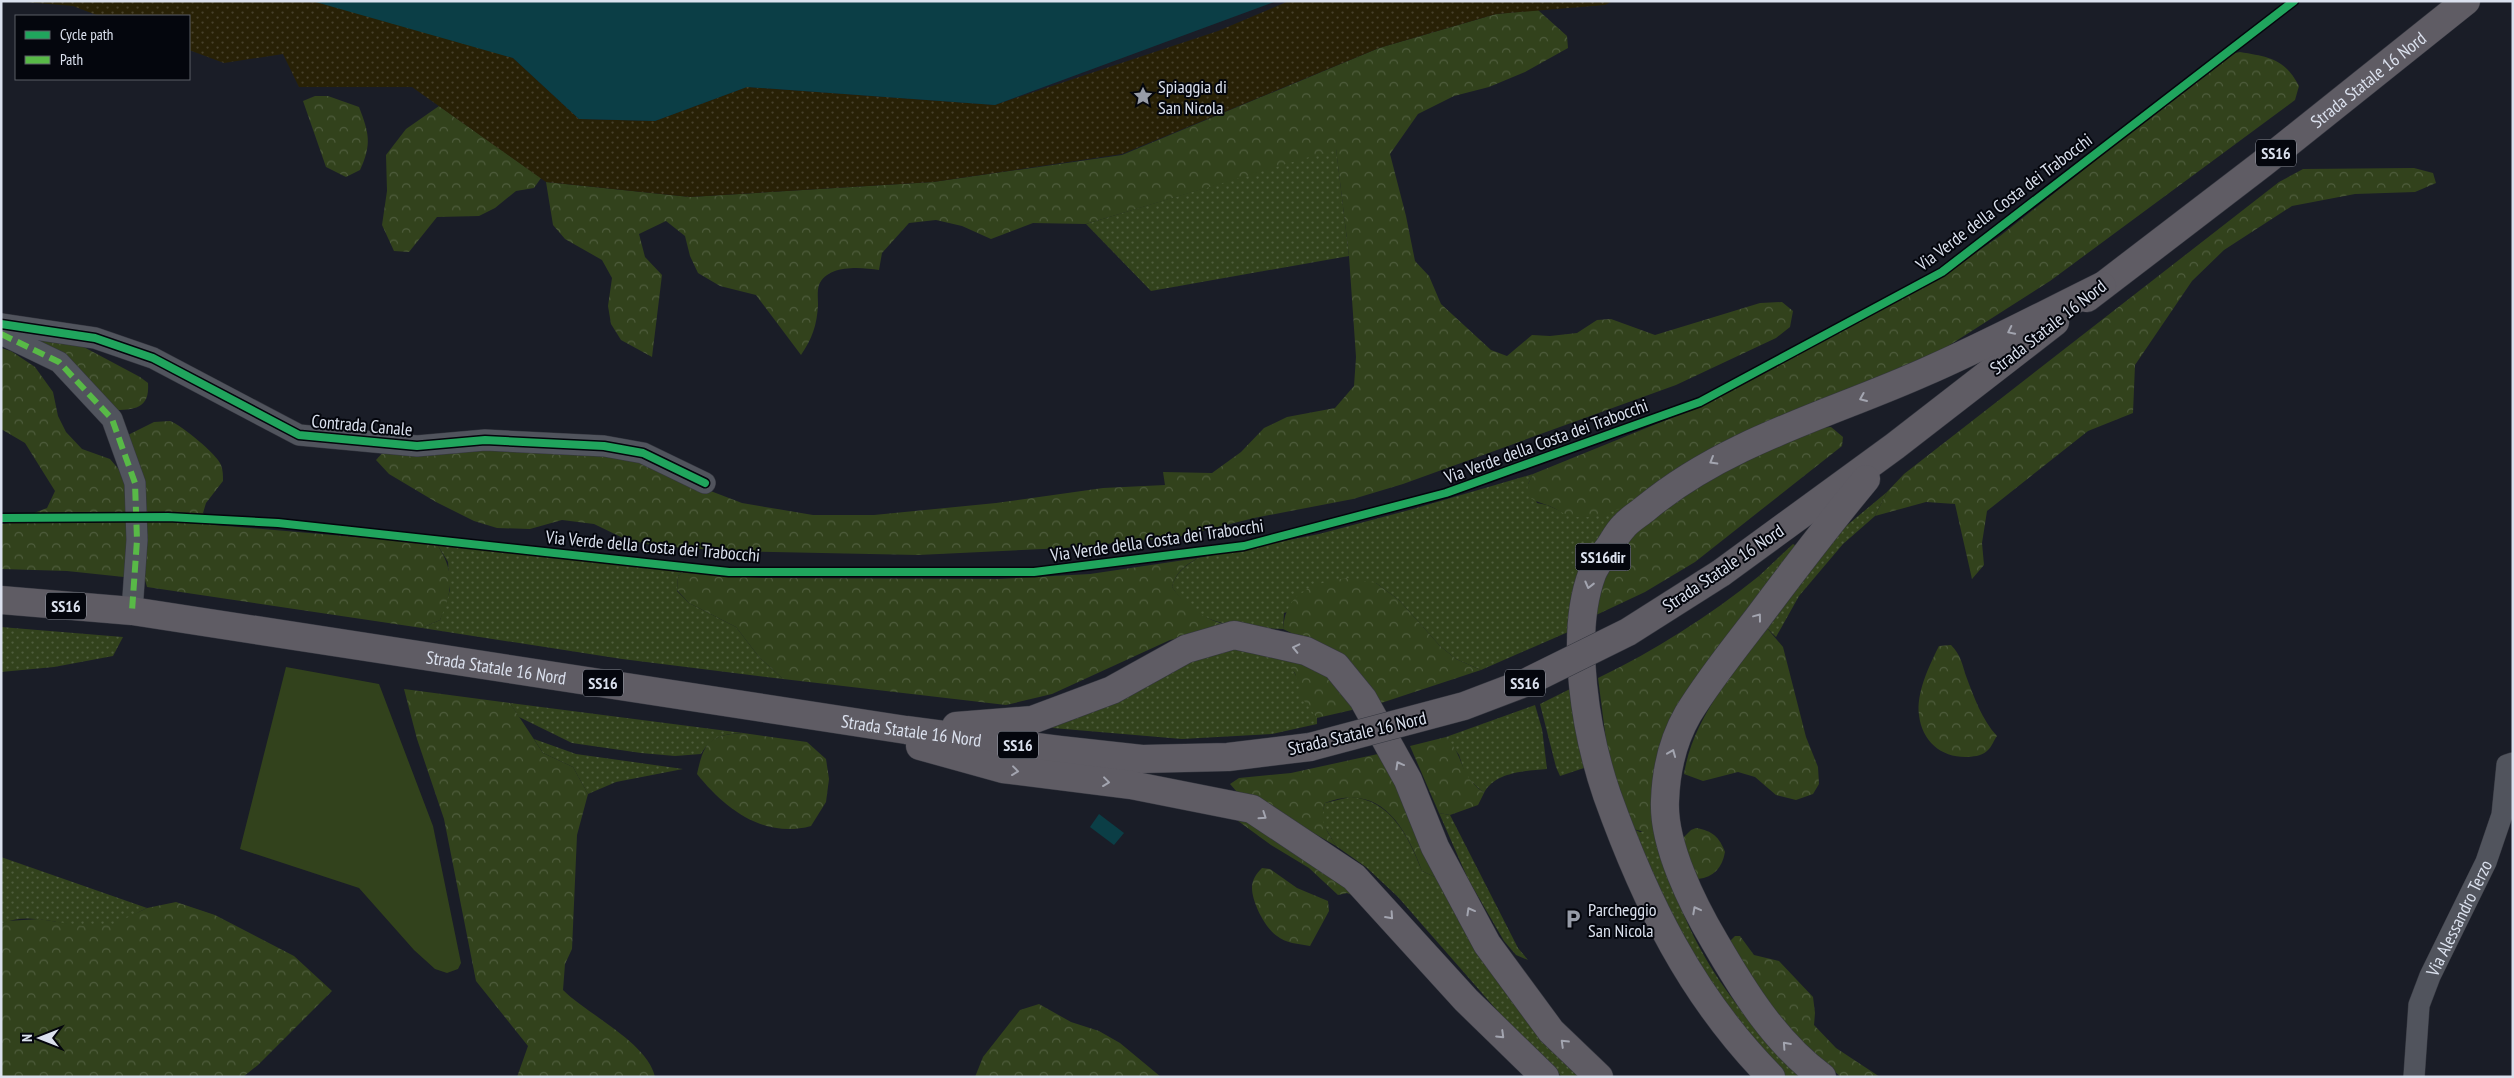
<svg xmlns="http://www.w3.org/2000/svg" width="2514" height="1078" viewBox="0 0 2514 1078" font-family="'PT Sans Narrow',sans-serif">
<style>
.grass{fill:url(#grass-dots)}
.forest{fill:url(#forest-crowns)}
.sand{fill:url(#sand-dots)}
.garden{fill:#32421c}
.water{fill:#0b3e46}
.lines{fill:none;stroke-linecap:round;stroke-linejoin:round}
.minor-casing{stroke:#353740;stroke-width:22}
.primary-casing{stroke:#353740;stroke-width:29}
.minor{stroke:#51545d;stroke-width:21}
.primary{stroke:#5f5c64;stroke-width:28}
.primary-bridge-casing{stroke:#353740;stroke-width:29;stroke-linecap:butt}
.primary-bridge{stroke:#5f5c64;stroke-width:28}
.quiet{stroke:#58b947;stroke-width:6;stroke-dasharray:12 6;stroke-linecap:butt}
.cycleway-casing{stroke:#04060d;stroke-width:11}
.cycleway{stroke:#20a55d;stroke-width:8}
.oneway{stroke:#a3a5b0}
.labels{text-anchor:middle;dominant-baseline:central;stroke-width:4;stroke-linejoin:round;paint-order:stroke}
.shield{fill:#04060d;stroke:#9a9faa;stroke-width:1}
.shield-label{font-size:16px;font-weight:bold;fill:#dbe1ee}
.street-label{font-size:18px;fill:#dbe1ee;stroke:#04060d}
.poi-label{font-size:18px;fill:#dbe1ee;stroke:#04060d;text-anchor:start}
</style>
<defs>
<pattern id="grass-dots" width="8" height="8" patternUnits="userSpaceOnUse" patternTransform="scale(1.25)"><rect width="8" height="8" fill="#32421c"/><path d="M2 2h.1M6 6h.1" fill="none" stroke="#4f5d3d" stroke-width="1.8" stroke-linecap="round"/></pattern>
<pattern id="forest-crowns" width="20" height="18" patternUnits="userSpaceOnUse" patternTransform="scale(1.25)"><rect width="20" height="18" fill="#32421c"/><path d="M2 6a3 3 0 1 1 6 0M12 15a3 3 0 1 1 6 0" fill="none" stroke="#4f5d3d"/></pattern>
<pattern id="sand-dots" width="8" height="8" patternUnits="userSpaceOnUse" patternTransform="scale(1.25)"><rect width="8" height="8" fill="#282106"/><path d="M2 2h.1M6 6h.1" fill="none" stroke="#47412b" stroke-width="1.8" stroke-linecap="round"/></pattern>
</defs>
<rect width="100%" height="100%" fill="#1a1d27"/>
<g class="grass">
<path d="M 1336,148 L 1349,256 L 1151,291 L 1086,224 Z"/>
<path d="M 1533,474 L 1528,484 L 1537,503 L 1547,505 L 1569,515 L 1625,507 L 1575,629 L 1481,670 L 1456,659 L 1440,646 L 1399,600 L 1376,583 L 1284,613 L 1283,629 C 1239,627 1198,628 1172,587 C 1176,572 1185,566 1198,558 L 1319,534 L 1413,509 Z"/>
<path d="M 1887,492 L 1875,516 L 1843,544 L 1799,596 L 1776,637 L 1766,627 L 1839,532 Z"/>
<path d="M 437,544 L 684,572 L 678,576 L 677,591 L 689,603 L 736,627 L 759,657 L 783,679 L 622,659 L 422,628 L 440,620 L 450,590 L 448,562 Z"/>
<path d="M 1793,544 L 1799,547 L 1767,583 L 1759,576 Z"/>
<path d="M 1,627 L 123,637 L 113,656 L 54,667 L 1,672 Z"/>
<path d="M 1239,644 C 1251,648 1270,649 1280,656 C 1301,669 1299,699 1317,715 L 1317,724 L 1272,734 L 1182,739 L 1029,726 L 1175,662 Z"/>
<path d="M 1574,687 L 1584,768 L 1560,776 L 1556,767 L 1540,704 Z"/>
<path d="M 510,703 L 743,733 C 723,734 712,736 701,754 L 675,756 L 641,753 L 572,743 L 519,717 Z"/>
<path d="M 1535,705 L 1542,729 L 1547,769 C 1525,771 1495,772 1484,793 L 1466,777 L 1459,755 L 1446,737 Z"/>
<path d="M 534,739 L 576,754 L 683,769 L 616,782 L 588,794 L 573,767 L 543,753 Z"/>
<path d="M 1350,797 C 1391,799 1409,838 1422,871 L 1437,878 L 1590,1077 L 1562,1077 L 1509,1024 L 1398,897 L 1366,867 L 1336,846 L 1323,824 L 1321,818 L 1325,803 Z"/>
<path d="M 1439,813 L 1450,815 L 1518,948 L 1528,960 L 1516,955 L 1504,941 L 1468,879 Z"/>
<path d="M 1659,826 C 1665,849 1669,873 1677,896 C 1700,965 1751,1029 1805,1077 L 1782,1077 L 1744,1039 L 1661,900 L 1633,829 L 1640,832 Z"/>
<path d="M 1,857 L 147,908 C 136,913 124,922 113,925 C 77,935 36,907 1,924 Z"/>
</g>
<g class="forest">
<path d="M 1538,10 L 1567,36 L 1568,48 L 1525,72 L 1489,87 L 1454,96 L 1418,114 L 1390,154 L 1406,216 L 1415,261 L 1429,276 L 1441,304 L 1491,350 L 1507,356 L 1532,335 L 1550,336 L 1577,333 L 1597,320 L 1611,319 L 1655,335 L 1760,303 L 1782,302 L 1793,311 L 1790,327 L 1776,338 L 1676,385 L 1403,484 L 1353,499 L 1254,518 L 1178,537 L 1065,548 L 918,555 L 730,551 L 655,546 L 623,538 L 594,524 L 562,520 L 530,529 L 497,528 L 474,521 L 436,502 L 389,474 L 376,460 L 386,449 L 477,444 L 640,453 L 687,482 L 742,503 L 813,515 L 874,515 L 996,503 L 1103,488 L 1165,485 L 1163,472 L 1212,473 L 1241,452 L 1264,428 L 1287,417 L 1335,408 L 1354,386 L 1356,357 L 1349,256 L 1336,149 L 1086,224 L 1033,223 L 991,239 L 962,226 L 936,220 L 909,223 L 882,253 L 879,270 C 862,267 827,264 819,285 C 817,291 818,299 818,305 C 817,325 812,339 801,355 L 756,295 L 720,286 L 698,273 L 690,256 L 685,236 L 666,221 L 639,234 L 645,257 L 662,275 L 652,357 L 621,340 L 611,324 L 608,306 L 612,278 L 602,260 L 565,239 L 553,225 L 546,182 L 690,197 L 933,182 L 1122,155 L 1379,48 L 1496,14 Z"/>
<path d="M 2240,52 C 2269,57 2284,58 2299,86 L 2295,100 L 2050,281 L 1898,378 L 1625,507 C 1606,514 1589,521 1568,515 C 1561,513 1554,507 1547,505 C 1538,502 1534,501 1527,495 L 1528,484 L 1533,474 L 1666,420 L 1760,375 L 1934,281 L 2000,236 L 2230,54 Z"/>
<path d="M 315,96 L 328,96 L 359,107 C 369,133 372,144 360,170 L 346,177 L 326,167 L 303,101 Z"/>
<path d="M 439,106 L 541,178 L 534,188 L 516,191 L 495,208 L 479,216 L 437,217 L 409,252 L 394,251 L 382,225 L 387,191 L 386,155 L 406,129 Z"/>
<path d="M 2414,168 L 2433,173 L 2436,183 L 2415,192 L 2355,194 L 2292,206 L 2224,250 L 2192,281 L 2135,365 L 2133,413 L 2088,431 L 1987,511 L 1982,543 L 1984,565 L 1972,579 L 1955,504 L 1926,502 L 1875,516 L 1887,492 L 1904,474 L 2279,182 L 2303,169 Z"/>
<path d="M 7,314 L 80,345 L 140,377 L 148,383 C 150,409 134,410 112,410 Z"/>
<path d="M 1,348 L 11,351 L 35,367 L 53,392 L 58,416 L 66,432 L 82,449 L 110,459 L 127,479 L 130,488 L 124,577 L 67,571 L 1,569 L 1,524 L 8,523 L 47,508 L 55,491 L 25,443 L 1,429 Z"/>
<path d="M 170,421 C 181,425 217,454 221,465 C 223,470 223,476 223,481 L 206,503 L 203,513 L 215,525 L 437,544 C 455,573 453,589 440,620 L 422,628 L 147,587 L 140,562 L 128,435 L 154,422 Z"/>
<path d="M 1831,427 L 1843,437 L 1842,446 L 1695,562 L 1645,592 L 1594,616 L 1598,588 L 1628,536 L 1690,484 L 1819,428 Z"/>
<path d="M 1198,558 C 1184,566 1176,572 1172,587 C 1186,608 1211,623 1235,627 L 1170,640 L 1052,694 L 1006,705 L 783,679 L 759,657 L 736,627 L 689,603 L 677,590 L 678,576 L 684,572 L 762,578 L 999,579 L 1090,574 Z"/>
<path d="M 1759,576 L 1767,583 L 1703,682 L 1659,826 L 1653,834 L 1633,829 L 1610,771 L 1598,678 C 1656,650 1709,616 1759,576 Z"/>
<path d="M 1347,578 L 1376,583 L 1399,600 L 1440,646 L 1456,659 L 1481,670 L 1381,703 L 1370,686 L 1304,639 L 1283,629 C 1286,591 1314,583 1347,578 Z"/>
<path d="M 1766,627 L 1783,647 L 1806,737 L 1818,767 L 1819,784 L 1813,794 L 1796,800 L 1776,795 L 1755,777 L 1738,772 L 1703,781 L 1684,774 C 1693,718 1734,672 1766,627 Z"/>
<path d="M 1951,645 C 1961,655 1962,664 1966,676 C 1974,697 1982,720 1997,736 C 1994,740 1992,746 1989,749 C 1983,756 1976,756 1968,757 C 1942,758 1922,742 1919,715 C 1916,693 1929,666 1939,646 Z"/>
<path d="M 1280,655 L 1308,655 L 1365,707 L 1317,718 L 1302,698 L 1295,673 Z"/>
<path d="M 404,689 L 510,703 L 543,753 L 573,767 L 588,794 L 577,835 L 572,949 L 565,964 L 563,990 C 587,1014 648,1043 655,1077 L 517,1077 L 528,1046 L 476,981 L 444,819 L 417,739 Z"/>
<path d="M 743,733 L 807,742 L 826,759 L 829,779 L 826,802 L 811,826 C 764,839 725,809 697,774 C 704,742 709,735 743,733 Z"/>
<path d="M 1446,737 C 1466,758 1457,773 1484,793 L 1478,805 L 1450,815 L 1439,813 L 1410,746 Z"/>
<path d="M 1387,752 L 1437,878 L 1422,871 C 1405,826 1380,782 1325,803 C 1319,824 1326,828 1336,846 L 1279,813 L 1237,792 L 1230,784 L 1239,778 L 1291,773 Z"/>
<path d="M 1223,810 L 1286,839 L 1358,898 L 1347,893 L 1338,895 L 1309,868 L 1271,845 Z"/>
<path d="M 1696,828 C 1713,831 1719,837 1725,852 C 1722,868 1714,877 1698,879 L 1680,841 L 1691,830 Z"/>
<path d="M 1262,868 L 1270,869 L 1297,888 L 1328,901 L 1329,911 L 1310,946 C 1299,944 1285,943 1277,936 C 1265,928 1252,902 1252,888 C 1252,880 1256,874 1262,868 Z"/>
<path d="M 176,902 L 215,915 L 294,956 L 332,991 L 258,1065 L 243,1077 L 1,1077 L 1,924 L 7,921 L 39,919 L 84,926 L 112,925 L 147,908 Z"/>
<path d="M 1735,936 L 1740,936 L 1754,955 L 1779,961 L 1813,997 L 1815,1013 L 1814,1025 L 1836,1048 L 1880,1077 L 1841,1077 L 1788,1033 L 1727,944 Z"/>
<path d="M 1039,1004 L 1071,1022 L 1099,1031 L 1120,1043 L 1161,1077 L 975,1077 L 983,1057 L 1020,1010 Z"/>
</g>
<path class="sand" d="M 13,1 L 328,1 L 513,58 L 579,119 L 655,121 L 747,87 L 995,105 L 1218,31 L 1289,1 L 1613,1 L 1605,5 L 1496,14 L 1379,48 L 1122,154 L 933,182 L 690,197 L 546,182 L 412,87 L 299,87 L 283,54 L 224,63 L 189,50 L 189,16 L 99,16 L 73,6 Z"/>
<path class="garden" d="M 286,667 L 379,684 L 433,826 L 461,963 L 458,969 L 447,973 L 435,969 L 414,950 L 359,888 L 240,849 Z"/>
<g class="water">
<path d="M 312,1 L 1277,1 L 995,105 L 747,87 L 655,121 L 579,119 L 513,58 Z"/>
<path d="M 1099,814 L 1124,833 L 1114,845 L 1090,827 Z"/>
</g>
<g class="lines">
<defs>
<g id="minor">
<path d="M 1,324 L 95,338 L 153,358 L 299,435 L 417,446 L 485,440 L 604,446 L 643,453 L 705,483"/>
<path d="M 1,334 L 59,362 L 112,419 L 135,483 L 137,540 L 132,611"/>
<path id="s1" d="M 2414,1077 L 2419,1005 L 2430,976 L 2486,862 L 2502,815 L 2507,765 L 2513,763"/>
</g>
<g id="primary">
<path id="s2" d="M 2087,298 L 2262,164 L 2466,1"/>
<path d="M 1721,573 L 1895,446 L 2055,322"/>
<path id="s3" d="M 1,600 L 132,611 L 906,730 L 1060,750 L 1142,759 L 1228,757 L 1310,747"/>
<path d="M 956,726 L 1032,720 L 1112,690 L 1186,649 L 1234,635 L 1306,651 L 1336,666 L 1363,699 L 1408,780 L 1435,847 L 1487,944 L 1551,1031 L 1599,1077"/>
<path d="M 920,746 L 1003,769 L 1131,785 L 1252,809 L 1354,877 L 1466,1000 L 1545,1077"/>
<path d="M 1771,1077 C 1691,996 1645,901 1607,795 C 1586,734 1569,636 1592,574 C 1595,566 1602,557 1607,550 C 1613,542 1617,533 1624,526 C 1630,519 1639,514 1646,508 C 1727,441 1831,414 1925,372 C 1985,346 2043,315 2102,286"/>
<path d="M 1822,1077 C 1775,1042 1744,992 1715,942 C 1693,905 1663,845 1665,801 C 1666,771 1673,740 1688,714 C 1708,681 1733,650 1757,619 C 1792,572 1828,525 1866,479"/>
</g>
</defs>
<use href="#minor" class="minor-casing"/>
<use href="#primary" class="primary-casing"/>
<use href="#minor" class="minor"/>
<use href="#primary" class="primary"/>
<defs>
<path id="primary-bridge" d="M 1310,747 L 1464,706 L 1527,682 L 1628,632 L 1721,573"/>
</defs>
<use href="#primary-bridge" class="primary-bridge-casing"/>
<use href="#primary-bridge" class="primary-bridge"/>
<path class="quiet" d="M 1,334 L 59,362 L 112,419 L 135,483 L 137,540 L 132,611"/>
<defs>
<g id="cycleway">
<path d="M 1,324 L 95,338 L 153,358 L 299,435 L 417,446 L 485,440 L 604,446 L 643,453 L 705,483"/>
<path d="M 1,518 L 168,517 L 278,523 L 729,572 L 1034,572 L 1244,546 L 1446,493 L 1700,402 L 1942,272 L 2294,1"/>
</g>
</defs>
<use href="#cycleway" class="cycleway-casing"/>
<use href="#cycleway" class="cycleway"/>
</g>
<defs><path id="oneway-chevron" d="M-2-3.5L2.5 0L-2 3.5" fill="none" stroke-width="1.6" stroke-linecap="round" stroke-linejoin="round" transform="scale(1.25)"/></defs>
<g class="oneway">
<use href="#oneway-chevron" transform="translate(2011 331) rotate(154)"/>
<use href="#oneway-chevron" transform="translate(1863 398) rotate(157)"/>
<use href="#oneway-chevron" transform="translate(1713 461) rotate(150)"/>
<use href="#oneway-chevron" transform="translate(1589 585) rotate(104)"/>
<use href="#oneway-chevron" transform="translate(1758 617) rotate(-53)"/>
<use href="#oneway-chevron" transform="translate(1296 648) rotate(-167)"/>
<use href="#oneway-chevron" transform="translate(1672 753) rotate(-68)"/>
<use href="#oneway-chevron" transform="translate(1399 765) rotate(-119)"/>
<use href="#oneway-chevron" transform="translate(1015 771) rotate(7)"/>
<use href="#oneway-chevron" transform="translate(1106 782) rotate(7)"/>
<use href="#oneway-chevron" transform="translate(1263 816) rotate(34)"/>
<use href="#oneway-chevron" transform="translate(1696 910) rotate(-118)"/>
<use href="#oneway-chevron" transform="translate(1470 911) rotate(-119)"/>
<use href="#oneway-chevron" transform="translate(1390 916) rotate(48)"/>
<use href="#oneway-chevron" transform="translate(1501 1035) rotate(44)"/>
<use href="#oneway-chevron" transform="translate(1564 1043) rotate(-136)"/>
<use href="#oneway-chevron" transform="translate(1786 1045) rotate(-132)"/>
</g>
<defs>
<symbol id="sight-bare" viewBox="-9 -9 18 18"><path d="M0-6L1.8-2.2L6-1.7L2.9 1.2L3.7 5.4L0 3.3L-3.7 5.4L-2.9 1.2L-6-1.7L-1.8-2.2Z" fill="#979ca8" stroke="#04060d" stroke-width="2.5" paint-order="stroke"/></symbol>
<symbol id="parking-bare" viewBox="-9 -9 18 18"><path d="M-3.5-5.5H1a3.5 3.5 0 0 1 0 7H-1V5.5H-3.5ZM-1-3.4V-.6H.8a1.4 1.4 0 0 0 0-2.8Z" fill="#979ca8" stroke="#04060d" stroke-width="2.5" paint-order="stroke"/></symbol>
</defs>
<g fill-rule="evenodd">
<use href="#sight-bare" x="1129" y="82" width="28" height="28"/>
<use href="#parking-bare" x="1559" y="905" width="28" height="28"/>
</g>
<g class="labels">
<g class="shield">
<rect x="2256" y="139.5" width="40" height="27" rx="4"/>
<rect x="1575.5" y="543.5" width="55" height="27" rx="4"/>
<rect x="46" y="592.5" width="40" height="27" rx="4"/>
<rect x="583" y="669.5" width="40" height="27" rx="4"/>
<rect x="1505" y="669.5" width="40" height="27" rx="4"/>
<rect x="998" y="731.5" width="40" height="27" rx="4"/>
</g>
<g class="shield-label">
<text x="2276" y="153">SS16</text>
<text x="1603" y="557">SS16dir</text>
<text x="66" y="606">SS16</text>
<text x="603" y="683">SS16</text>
<text x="1525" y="683">SS16</text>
<text x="1018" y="745">SS16</text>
</g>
<g class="street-label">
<text stroke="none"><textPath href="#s2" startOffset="356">Strada Statale 16 Nord</textPath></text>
<text transform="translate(2004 202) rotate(-37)">Via Verde della Costa dei Trabocchi</text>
<text transform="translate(2048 327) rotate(-38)">Strada Statale 16 Nord</text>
<text transform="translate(362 425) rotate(5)">Contrada Canale</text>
<text transform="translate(1546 441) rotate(-20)">Via Verde della Costa dei Trabocchi</text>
<text transform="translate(1157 540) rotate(-8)">Via Verde della Costa dei Trabocchi</text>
<text transform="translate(653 546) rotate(5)">Via Verde della Costa dei Trabocchi</text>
<text transform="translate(1723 568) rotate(-34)">Strada Statale 16 Nord</text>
<text stroke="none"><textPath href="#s3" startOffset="500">Strada Statale 16 Nord</textPath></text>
<text stroke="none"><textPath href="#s3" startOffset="920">Strada Statale 16 Nord</textPath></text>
<text transform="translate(1357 733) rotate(-13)">Strada Statale 16 Nord</text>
<text stroke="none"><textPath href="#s1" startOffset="168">Via Alessandro Terzo</textPath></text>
</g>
<g class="poi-label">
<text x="1158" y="86">Spiaggia di<tspan x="1158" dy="21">San Nicola</tspan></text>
<text x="1588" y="909">Parcheggio<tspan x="1588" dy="21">San Nicola</tspan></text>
</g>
</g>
<rect width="2514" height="1078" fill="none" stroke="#dbe1ee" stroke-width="5"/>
<rect x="15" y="15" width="175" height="65" fill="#04060d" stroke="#5a5e67"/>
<rect x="25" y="31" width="25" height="8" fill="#20a55d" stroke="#5a5e67"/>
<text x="60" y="40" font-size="15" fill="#dbe1ee">Cycle path</text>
<rect x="25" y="56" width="25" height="8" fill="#58b947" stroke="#5a5e67"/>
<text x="60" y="65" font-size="15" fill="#dbe1ee">Path</text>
<g transform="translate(40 1038) rotate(270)" stroke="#04060d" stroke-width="4" paint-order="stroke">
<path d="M0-4L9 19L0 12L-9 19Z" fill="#dbe1ee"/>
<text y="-8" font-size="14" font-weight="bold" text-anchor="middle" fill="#dbe1ee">N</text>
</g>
</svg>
